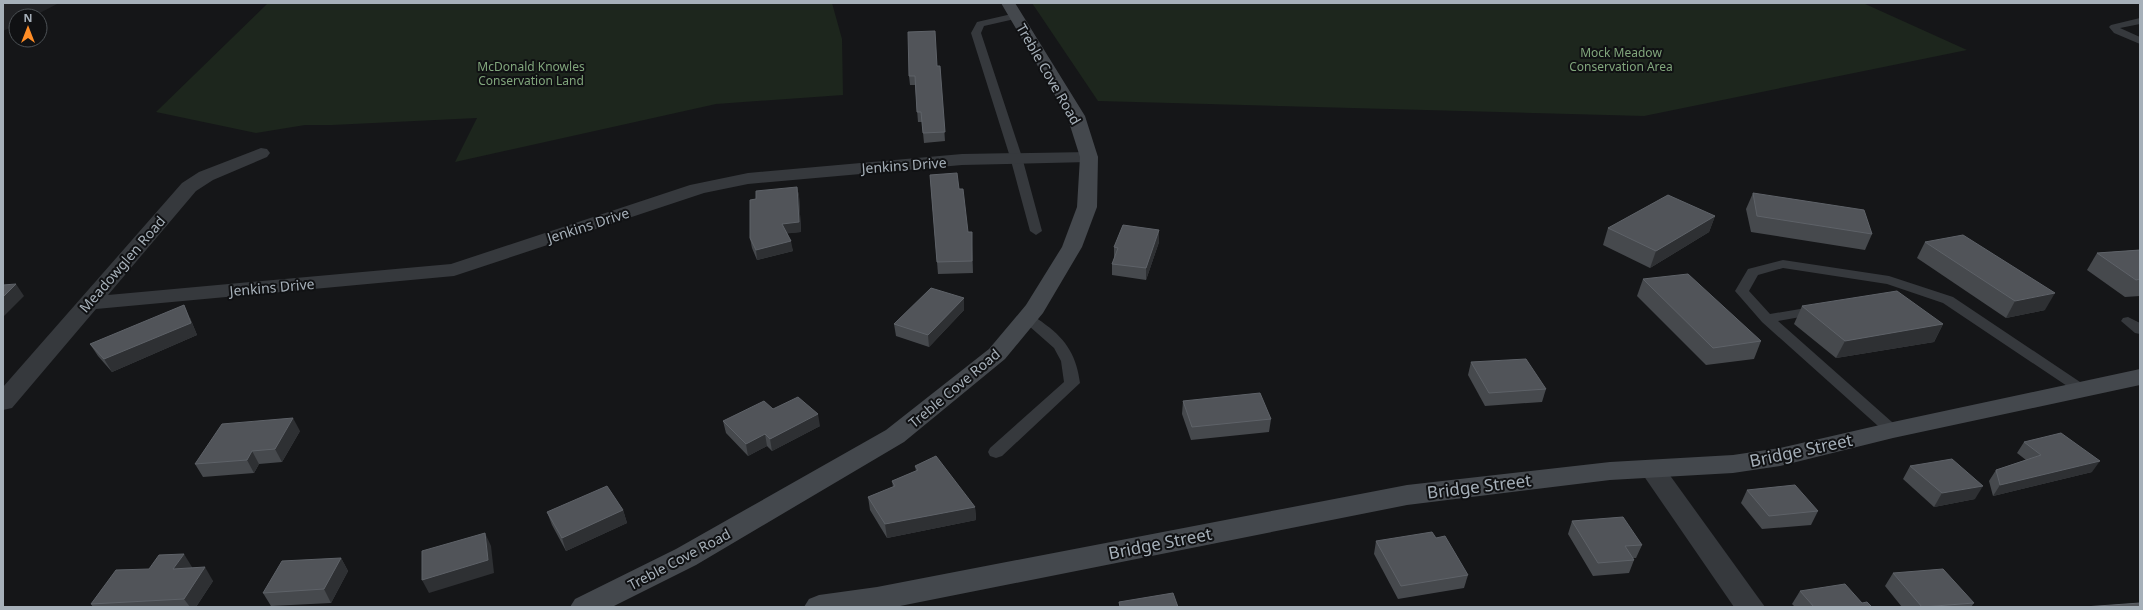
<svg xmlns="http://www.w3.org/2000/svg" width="2143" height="610" viewBox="0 0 2143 610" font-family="'Noto Sans',sans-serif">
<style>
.built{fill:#212225}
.green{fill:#1d261d}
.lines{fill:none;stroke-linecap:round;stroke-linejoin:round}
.service{fill:#36393d;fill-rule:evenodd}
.minor{fill:#36393d;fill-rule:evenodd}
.secondary{fill:#44484d;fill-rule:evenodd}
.wall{fill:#46494d}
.shaded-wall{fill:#2e3033}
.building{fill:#515459;stroke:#5e6268}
.labels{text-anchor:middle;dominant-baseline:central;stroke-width:4;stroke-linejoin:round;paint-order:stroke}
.far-park-label{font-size:12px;fill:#81a67c;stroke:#101113}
.street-label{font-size:14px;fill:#a6b0b9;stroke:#101113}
.near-street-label{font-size:17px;fill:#a6b0b9;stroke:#101113}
</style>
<rect width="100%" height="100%" fill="#151618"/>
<path class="built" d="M 3,3 L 59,3 L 34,16 L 16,16 L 16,25 L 3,31 Z"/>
<g class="green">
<path d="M 268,3 L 832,3 L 842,39 L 843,95 L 716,104 L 455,162 L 477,118 L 332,125 L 305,125 L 256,133 L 156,112 Z"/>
<path d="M 1032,3 L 1863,3 L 1967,50 L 1644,116 L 1098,101 Z"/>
</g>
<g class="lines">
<g class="service">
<path d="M 1016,13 L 1021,16 L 1019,18 L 984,26 L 981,33 L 1022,157 L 1042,231 L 1036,235 L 1030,231 L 1010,157 L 971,33 L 977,22 Z"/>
<path d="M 2140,18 L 2140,24 L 2120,28 L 2140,37 L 2140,44 L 2114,33 L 2109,27 L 2111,25 Z"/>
<path d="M 1783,260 L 1889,276 L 1953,297 L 2086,386 L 2089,389 L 2086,392 L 2076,392 L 1943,303 L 1887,284 L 1783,268 L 1758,275 L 1749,291 L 1770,314 L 1818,306 L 1823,307 L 1825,310 L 1823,313 L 1778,321 L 1901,430 L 1899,434 L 1893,435 L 1887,434 L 1762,322 L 1735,291 L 1748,269 Z"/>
<path d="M 1027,314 C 1034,316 1040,320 1046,325 C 1067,340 1077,358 1080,383 L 1002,456 L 996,458 L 990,456 L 988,452 L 990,448 L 1064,382 L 1061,361 L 1054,348 L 1020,318 L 1022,315 Z"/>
<path d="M 2128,317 L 2140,323 L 2140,334 L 2135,333 L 2121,321 L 2123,318 Z"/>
</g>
<g class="minor">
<path d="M 261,148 L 267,149 L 270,153 L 267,157 L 213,180 L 196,191 L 108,295 L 451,264 L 690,185 L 748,173 L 962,154 L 1089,152 L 1095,153 L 1098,157 L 1095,161 L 1089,162 L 962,165 L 748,184 L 704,193 L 454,276 L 96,309 L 12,408 L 3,410 L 3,387 L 182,183 L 199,172 Z"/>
<path d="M 1652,460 L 1661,463 L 1765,607 L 1734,607 L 1639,469 L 1643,463 Z"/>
</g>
<g class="secondary">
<path d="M 1001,3 L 1015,3 L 1085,116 L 1098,157 L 1097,207 L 1082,247 L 1043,313 L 1005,359 L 904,442 L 696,565 L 612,607 L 570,607 L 575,599 L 676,549 L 886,430 L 989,349 L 1026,305 L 1062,247 L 1077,207 L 1080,157 L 1067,116 Z"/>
<path d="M 2140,369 L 2140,385 L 1893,438 L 1780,466 L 1733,473 L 1610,480 L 1407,505 L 895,607 L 804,607 L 809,599 L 819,595 L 877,587 L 1407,485 L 1610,462 L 1733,455 L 1780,448 L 1893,422 Z"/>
</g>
</g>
<g class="wall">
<path d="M 937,66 L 940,66 L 945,141 L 924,143 L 922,122 L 918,122 L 915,85 L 910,85 L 909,76 Z"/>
<path d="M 930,175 L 968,232 L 972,244 L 973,273 L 938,274 Z"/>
<path d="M 797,187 L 799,196 L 801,232 L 787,233 L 793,251 L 757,260 L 752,248 L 750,238 L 756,199 Z"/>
<path d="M 1753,193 L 1872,234 L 1865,250 L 1751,232 L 1746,209 Z"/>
<path d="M 1715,216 L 1709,232 L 1650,268 L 1603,245 L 1608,228 Z"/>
<path d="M 1159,242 L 1146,280 L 1112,275 L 1112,264 L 1114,259 L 1114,247 Z"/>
<path d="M 1925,242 L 2045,310 L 2006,318 L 1917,258 Z"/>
<path d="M 2140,250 L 2140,296 L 2125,297 L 2087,270 L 2097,253 Z"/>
<path d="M 1643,279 L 1761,341 L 1754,359 L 1706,365 L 1637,296 Z"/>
<path d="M 964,298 L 964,310 L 929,347 L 896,336 L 894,324 Z"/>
<path d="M 1802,306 L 1943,324 L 1934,342 L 1836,358 L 1794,324 Z"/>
<path d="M 190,318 L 197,335 L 112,372 L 98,356 L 90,344 Z"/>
<path d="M 1471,362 L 1546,389 L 1542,402 L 1485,406 L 1468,375 Z"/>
<path d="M 1183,401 L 1271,419 L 1269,432 L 1191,440 L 1182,414 Z"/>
<path d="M 773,409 L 820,426 L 772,451 L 767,446 L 748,456 L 726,433 L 723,421 Z"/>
<path d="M 300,431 L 282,462 L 259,464 L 254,473 L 203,477 L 195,464 Z"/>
<path d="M 2024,442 L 2092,472 L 1993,496 L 1989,481 L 1996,470 L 2026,460 L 2017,453 Z"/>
<path d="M 915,466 L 975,507 L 976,520 L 887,538 L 870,510 L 868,497 L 893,487 L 892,481 L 916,471 Z"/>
<path d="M 1910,466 L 1975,499 L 1934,507 L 1903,479 Z"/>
<path d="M 1747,490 L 1818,511 L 1811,525 L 1762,529 L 1741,503 Z"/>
<path d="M 623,510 L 627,523 L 566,551 L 552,525 L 547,512 Z"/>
<path d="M 1572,521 L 1642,545 L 1636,558 L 1633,558 L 1634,560 L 1629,573 L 1593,576 L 1568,534 Z"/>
<path d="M 1436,538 L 1468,575 L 1464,588 L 1398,599 L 1374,554 L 1376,541 Z"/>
<path d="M 341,558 L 348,571 L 331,603 L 271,606 L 263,593 Z"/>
<path d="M 192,567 L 192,568 L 213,581 L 196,607 L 93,607 L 91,604 L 149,569 Z"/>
<path d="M 1893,573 L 1974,603 L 1971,607 L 1902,607 L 1885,586 Z"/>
<path d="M 1800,591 L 1862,603 L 1872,607 L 1795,607 L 1792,604 Z"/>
</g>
<g class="shaded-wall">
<path d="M 797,187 L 799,196 L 801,232 L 783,234 L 782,224 Z"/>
<path d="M 1715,216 L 1709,232 L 1650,268 L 1656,251 Z"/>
<path d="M 1159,230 L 1159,242 L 1146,280 L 1146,268 Z"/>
<path d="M 791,241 L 793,251 L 757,260 L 756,250 Z"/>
<path d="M 16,284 L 24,296 L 3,317 L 3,297 Z"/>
<path d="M 2055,293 L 2045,310 L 2006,318 L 2015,301 Z"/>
<path d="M 964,298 L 964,310 L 929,347 L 928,335 Z"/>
<path d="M 184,305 L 190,318 L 197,335 L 112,372 L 104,359 Z"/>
<path d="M 1943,324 L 1934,342 L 1836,358 L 1845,341 Z"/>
<path d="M 818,414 L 820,426 L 772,451 L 770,439 Z"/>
<path d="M 293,418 L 300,431 L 282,462 L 275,449 Z"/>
<path d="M 765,434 L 767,446 L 748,456 L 746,444 Z"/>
<path d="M 252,451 L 259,464 L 254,473 L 247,460 Z"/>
<path d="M 2100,461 L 2092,472 L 1993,496 L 2000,485 Z"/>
<path d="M 1983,486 L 1975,499 L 1934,507 L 1942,493 Z"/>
<path d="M 975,507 L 976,520 L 887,538 L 885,524 Z"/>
<path d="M 623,510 L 627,523 L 566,551 L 562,538 Z"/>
<path d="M 485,533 L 491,546 L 494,573 L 429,593 L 422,580 Z"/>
<path d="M 184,554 L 192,567 L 182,582 L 173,569 Z"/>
<path d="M 341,558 L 348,571 L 331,603 L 324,589 Z"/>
<path d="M 205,567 L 213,581 L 196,607 L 190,607 L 184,599 Z"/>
</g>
<g class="building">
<path d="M 935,31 L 937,66 L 940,66 L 945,132 L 923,133 L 921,112 L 917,112 L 915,76 L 909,76 L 908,32 Z"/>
<path d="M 957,173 L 959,189 L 963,189 L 968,232 L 972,232 L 972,261 L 937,262 L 930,175 Z"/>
<path d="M 797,187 L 799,222 L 782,224 L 791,241 L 756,250 L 750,238 L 750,200 L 756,199 L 756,191 Z"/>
<path d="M 1753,193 L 1864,210 L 1872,234 L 1757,216 Z"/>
<path d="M 1668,195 L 1715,216 L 1656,251 L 1608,228 Z"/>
<path d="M 1123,225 L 1159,230 L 1146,268 L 1112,264 L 1118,248 L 1114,247 Z"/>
<path d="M 1963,235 L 2055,293 L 2015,301 L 1925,242 Z"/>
<path d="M 2140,250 L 2140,279 L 2136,280 L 2097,253 Z"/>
<path d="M 1688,274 L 1761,341 L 1713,348 L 1643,279 Z"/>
<path d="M 16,284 L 3,297 L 3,285 Z"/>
<path d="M 931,288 L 964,298 L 928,335 L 894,324 Z"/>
<path d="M 1897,291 L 1943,324 L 1845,341 L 1802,306 Z"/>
<path d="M 184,305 L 191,323 L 104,359 L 90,344 Z"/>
<path d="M 1526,359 L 1546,389 L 1489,393 L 1471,362 Z"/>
<path d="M 1260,393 L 1271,419 L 1192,427 L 1183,401 Z"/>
<path d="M 798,397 L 818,414 L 770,439 L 765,434 L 746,444 L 723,421 L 764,401 L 773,409 Z"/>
<path d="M 293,418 L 275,449 L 252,451 L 247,460 L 195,464 L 222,424 Z"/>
<path d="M 2061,433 L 2100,461 L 2000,485 L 1996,470 L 2041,455 L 2024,442 Z"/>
<path d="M 936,456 L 975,507 L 885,524 L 868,497 L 895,486 L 892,481 L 918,470 L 915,466 Z"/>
<path d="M 1952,459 L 1983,486 L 1942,493 L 1910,466 Z"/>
<path d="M 1795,485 L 1818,511 L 1769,516 L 1747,490 Z"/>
<path d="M 607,486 L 623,510 L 562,538 L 547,512 Z"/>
<path d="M 1623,517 L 1642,545 L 1625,546 L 1634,560 L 1598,563 L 1572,521 Z"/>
<path d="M 1432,532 L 1436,538 L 1445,536 L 1468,575 L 1401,586 L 1376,541 Z"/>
<path d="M 485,533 L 488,560 L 422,580 L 422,551 Z"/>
<path d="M 184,554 L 173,569 L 205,567 L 184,599 L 91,604 L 116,570 L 149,569 L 159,555 Z"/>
<path d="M 341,558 L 324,589 L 263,593 L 282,561 Z"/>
<path d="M 1943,569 L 1974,603 L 1922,607 L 1893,573 Z"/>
<path d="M 1845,584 L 1862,603 L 1867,602 L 1872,607 L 1814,607 L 1800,591 Z"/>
<path d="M 1173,593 L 1178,607 L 1120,607 L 1119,602 Z"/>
<path d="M 2140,603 L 2140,607 L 2084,607 Z"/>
</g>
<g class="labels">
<g class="far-park-label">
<text x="1621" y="52">Mock Meadow<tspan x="1621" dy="14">Conservation Area</tspan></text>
<text x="531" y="66">McDonald Knowles<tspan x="531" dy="14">Conservation Land</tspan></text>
</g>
<g class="street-label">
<text transform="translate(1049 74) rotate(60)">Treble Cove Road</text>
<text transform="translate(904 165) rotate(-4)">Jenkins Drive</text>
<text transform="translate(588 225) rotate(-18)">Jenkins Drive</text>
<text transform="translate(122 264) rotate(-49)">Meadowglen Road</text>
<text transform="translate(272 287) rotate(-5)">Jenkins Drive</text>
<text transform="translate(954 388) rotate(-40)">Treble Cove Road</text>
<text transform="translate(679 559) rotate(-28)">Treble Cove Road</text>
</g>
<g class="near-street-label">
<text transform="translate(1801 450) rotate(-12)">Bridge Street</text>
<text transform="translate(1479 486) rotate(-7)">Bridge Street</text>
<text transform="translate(1160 543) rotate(-11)">Bridge Street</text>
</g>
</g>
<rect width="2143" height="610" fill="none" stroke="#a6b0b9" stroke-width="8"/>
<g transform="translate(28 28)"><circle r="19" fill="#101113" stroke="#4c5155"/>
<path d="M0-3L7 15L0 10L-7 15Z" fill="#ff8d26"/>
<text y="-6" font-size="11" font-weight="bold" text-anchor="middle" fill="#a6b0b9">N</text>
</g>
</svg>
